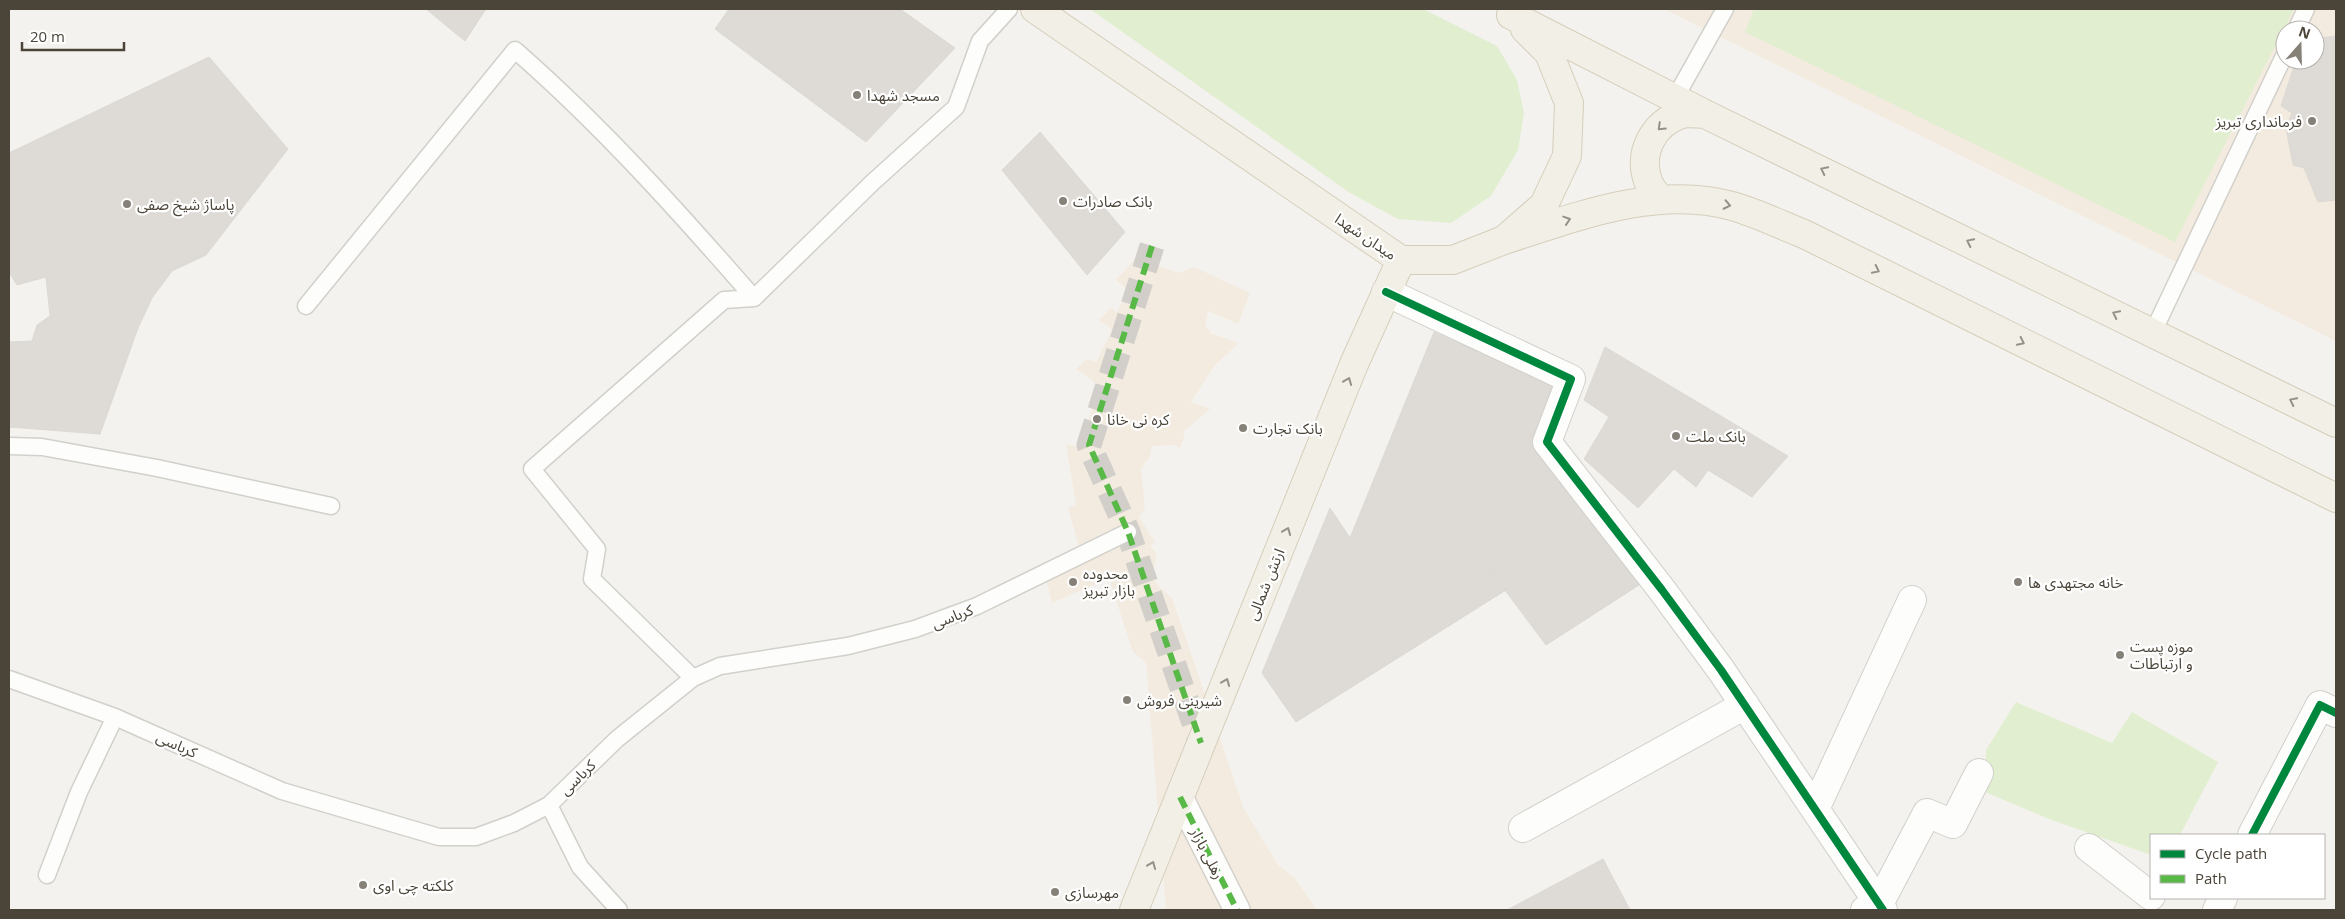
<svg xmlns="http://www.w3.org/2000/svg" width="2345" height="919" viewBox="0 0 2345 919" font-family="'Open Sans','Noto Sans Arabic',sans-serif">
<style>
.commercial{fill:#f3ebdf;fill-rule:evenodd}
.green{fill:#e1eecf}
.building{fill:#dedbd6;stroke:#dcd9d4}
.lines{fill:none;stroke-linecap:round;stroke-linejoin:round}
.pedestrian-tunnel{stroke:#d2cfca;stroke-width:25;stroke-dasharray:25 12;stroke-linecap:butt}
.service-casing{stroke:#d2d0cb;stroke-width:19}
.pedestrian-casing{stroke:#d2d0cb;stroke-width:28}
.minor-casing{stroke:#d2d0cb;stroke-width:30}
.primary-casing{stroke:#d6cebb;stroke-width:30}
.service{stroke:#fdfdfc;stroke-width:16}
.pedestrian{stroke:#fdfdfc;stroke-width:25}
.minor{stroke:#fdfdfc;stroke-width:28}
.primary{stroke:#f2efe6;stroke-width:28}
.quiet{stroke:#58b947;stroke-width:6;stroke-dasharray:12 6;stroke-linecap:butt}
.cycleway-casing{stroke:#fff;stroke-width:11}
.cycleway{stroke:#00873e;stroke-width:8}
.oneway{stroke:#969187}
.poi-dot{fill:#868178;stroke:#fff;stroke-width:2}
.labels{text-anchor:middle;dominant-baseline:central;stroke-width:4.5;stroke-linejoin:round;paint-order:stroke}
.poi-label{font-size:15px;fill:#4b4439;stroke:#fff;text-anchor:start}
.street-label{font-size:15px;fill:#4b4439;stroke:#fff}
</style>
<rect width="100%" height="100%" fill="#f4f2ee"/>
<!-- commercial -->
<path class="commercial" d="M1664,9H2336V341ZM2285,30H2315V60H2285Z
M1146,247L1159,266L1178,273L1194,267L1250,293L1238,324L1208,311L1205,326L1210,331V333L1239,343L1215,365L1191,402L1210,409L1183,432L1185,436L1180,448L1173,445L1152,446L1150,456L1141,469L1145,508L1139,517L1155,542L1150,546L1157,554L1152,576L1159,587L1172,598L1244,809L1278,865L1294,877L1317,910H1166L1146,662L1133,652L1109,578L1052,603L1043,567L1080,550L1068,508L1076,505L1066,444L1079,447L1100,386L1076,369L1086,359L1096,362L1112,330L1099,320L1111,308L1117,312L1128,290L1116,280Z"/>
<!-- green -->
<path class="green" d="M1090,9H1423L1497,46L1517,80L1524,113L1518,150L1491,196L1451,223L1398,219L1350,193Z
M1754,9H2294L2175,242L1745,32Z
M2016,702L2112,743L2132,712L2218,762L2180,835H2151V855L2049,819L1985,792L1986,750Z"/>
<!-- building -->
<path class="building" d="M426,9H486L465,41Z
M729,9H900L955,48L866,142L715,29Z
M2336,36V200L2318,202L2304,168L2293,165L2286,128L2292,113L2281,106L2296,60H2315V49L2319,50L2320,38Z
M209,57L288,149L206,255L172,271L152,298L138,328L100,434L9,427V342L32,341L37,325L50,316L46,277L17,285L9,272V153Z
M1040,132L1125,232L1087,275L1002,170Z
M1434,332L1553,384L1533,439L1642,583L1546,645L1427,486L1350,538Z
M1605,347L1788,456L1752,497L1708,470L1696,487L1674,469L1638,508L1584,459L1609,417L1584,400Z
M1427,486L1506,590L1296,722L1262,673L1330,508L1350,538Z
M1603,859L1630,910H1507Z"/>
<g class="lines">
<!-- pedestrian-tunnel -->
<path class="pedestrian-tunnel" d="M1152,246L1089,445L1128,532L1201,743"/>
<defs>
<path id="service" d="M2296,30L2306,9
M1675,98L1725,9
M306,306L515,50C602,126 678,211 754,298
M2153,332L2285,54
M9,446L42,447L157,468L331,506
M693,678L592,579L597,549L532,469L724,300L754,298L873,182L956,107L980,41L1009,9
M9,679L115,717L282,791L439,837H476L514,823L549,805L617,739L693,678L720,666L848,646L915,629L977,606L1128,532
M549,805L580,867L619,910
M47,875L79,792L115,717"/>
<path id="pedestrian" d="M1180,797L1237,910"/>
<path id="minor" d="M1386,292L1571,379L1547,442L1662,590L1721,670L1883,910
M1815,809L1912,600
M1523,828L1745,705
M2252,835L2320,705L2336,713
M2089,848L2151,896
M1865,910L1879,904L1927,813L1953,824L1979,773
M2217,910L2223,898"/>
<path id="primary" d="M1035,9L1401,260H1453L1504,240L1544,205L1567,156L1569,103L1549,53L1525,29
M1511,15L1705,114L2336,423
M1661,200C1657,195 1650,188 1648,181C1638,153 1653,123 1682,114C1689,112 1698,114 1705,114
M1504,240C1576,217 1657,185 1732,206C1757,213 1781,225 1804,234L2336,498
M1134,910L1354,364L1401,260"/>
</defs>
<!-- service casing -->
<use href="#service" class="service-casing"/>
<!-- pedestrian casing -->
<use href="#pedestrian" class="pedestrian-casing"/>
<!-- minor casing -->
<use href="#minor" class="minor-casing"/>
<!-- primary casing -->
<use href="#primary" class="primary-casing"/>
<!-- service -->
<use href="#service" class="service"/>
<!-- pedestrian -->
<use href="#pedestrian" class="pedestrian"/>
<!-- minor -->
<use href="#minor" class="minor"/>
<!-- primary -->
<use href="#primary" class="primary"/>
<!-- quiet -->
<path class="quiet" d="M1152,246L1089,445L1128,532L1201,743
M1180,797L1237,910"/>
<defs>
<path id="cycleway" d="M1386,292L1571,379L1547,442L1662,590L1721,670L1883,910
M2252,835L2320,705L2336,713"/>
</defs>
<!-- cycleway casing -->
<use href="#cycleway" class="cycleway-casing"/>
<!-- cycleway -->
<use href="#cycleway" class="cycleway"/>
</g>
<!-- one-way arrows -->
<defs><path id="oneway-chevron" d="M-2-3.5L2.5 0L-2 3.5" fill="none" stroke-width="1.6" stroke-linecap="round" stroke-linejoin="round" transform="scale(1.25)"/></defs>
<g class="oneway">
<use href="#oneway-chevron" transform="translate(1661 127) rotate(136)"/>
<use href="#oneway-chevron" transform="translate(1824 170) rotate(-154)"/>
<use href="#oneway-chevron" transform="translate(1727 205) rotate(12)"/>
<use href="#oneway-chevron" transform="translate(1567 220) rotate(-18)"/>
<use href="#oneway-chevron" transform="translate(1970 242) rotate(-154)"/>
<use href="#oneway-chevron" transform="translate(1876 270) rotate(26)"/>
<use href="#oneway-chevron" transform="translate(2116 314) rotate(-154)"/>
<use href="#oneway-chevron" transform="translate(2021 342) rotate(26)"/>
<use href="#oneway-chevron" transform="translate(1348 381) rotate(-68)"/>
<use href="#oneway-chevron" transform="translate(2293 401) rotate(-154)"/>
<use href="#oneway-chevron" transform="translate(1287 531) rotate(-68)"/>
<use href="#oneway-chevron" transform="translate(1226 682) rotate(-68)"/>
<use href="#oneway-chevron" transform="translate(1152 865) rotate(-68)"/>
</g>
<!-- markers -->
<g class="poi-dot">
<circle cx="857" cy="95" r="5"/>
<circle cx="2312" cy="121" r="5"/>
<circle cx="1063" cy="201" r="5"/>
<circle cx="127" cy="204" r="5"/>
<circle cx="1097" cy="419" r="5"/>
<circle cx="1243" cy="428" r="5"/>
<circle cx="1676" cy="436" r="5"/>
<circle cx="1073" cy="582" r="5"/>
<circle cx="2018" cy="582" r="5"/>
<circle cx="2120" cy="655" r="5"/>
<circle cx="1127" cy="700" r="5"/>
<circle cx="363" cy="885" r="5"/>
<circle cx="1055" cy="892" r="5"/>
</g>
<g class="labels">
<!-- poi labels -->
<g class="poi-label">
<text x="867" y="95">مسجد شهدا</text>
<text x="2302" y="121" text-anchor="end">فرمانداری تبریز</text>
<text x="1073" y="201">بانک صادرات</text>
<text x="137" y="204">پاساژ شیخ صفی</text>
<text x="1107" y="419">کره نی خانا</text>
<text x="1253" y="428">بانک تجارت</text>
<text x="1686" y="436">بانک ملت</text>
<text x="1083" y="573">محدوده<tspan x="1083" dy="17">بازار تبریز</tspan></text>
<text x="2028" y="582">خانه مجتهدی ها</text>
<text x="2130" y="646">موزه پست<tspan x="2130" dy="17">و ارتباطات</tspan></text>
<text x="1137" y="700">شیرینی فروش</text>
<text x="373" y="885">کلکته چی اوی</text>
<text x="1065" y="892">مهرسازی</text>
</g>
<!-- street labels -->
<g class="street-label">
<text transform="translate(1366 236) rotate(34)">میدان شهدا</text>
<text transform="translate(1265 584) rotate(-68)">ارتش شمالی</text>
<text transform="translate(952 616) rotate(-21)">کرباسی</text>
<text transform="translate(177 744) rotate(24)">کرباسی</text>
<text transform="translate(577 777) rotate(-44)">کرباسی</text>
<text transform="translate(1208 853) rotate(63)">رهلی بازار</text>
</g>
</g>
<!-- border -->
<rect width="2345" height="919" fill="none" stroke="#4b4439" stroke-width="20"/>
<!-- legend -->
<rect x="2150" y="834" width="175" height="65" fill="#ffffff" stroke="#b7b4b0"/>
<rect x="2160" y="850" width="25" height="8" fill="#00873e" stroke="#b7b4b0"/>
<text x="2195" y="859" font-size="15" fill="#4b4439">Cycle path</text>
<rect x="2160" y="875" width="25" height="8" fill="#58b947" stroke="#b7b4b0"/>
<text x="2195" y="884" font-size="15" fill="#4b4439">Path</text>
<!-- north arrow -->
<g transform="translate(2300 45) rotate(20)"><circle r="24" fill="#ffffff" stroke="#b7b4b0"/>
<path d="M0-4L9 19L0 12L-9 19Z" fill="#868178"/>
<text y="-8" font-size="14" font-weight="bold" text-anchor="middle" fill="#4b4439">N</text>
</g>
<!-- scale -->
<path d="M22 42v8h102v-8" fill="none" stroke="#4b4439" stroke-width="2.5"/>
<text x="30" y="42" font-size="15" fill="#4b4439" stroke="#ffffff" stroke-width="4" paint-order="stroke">20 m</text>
</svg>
